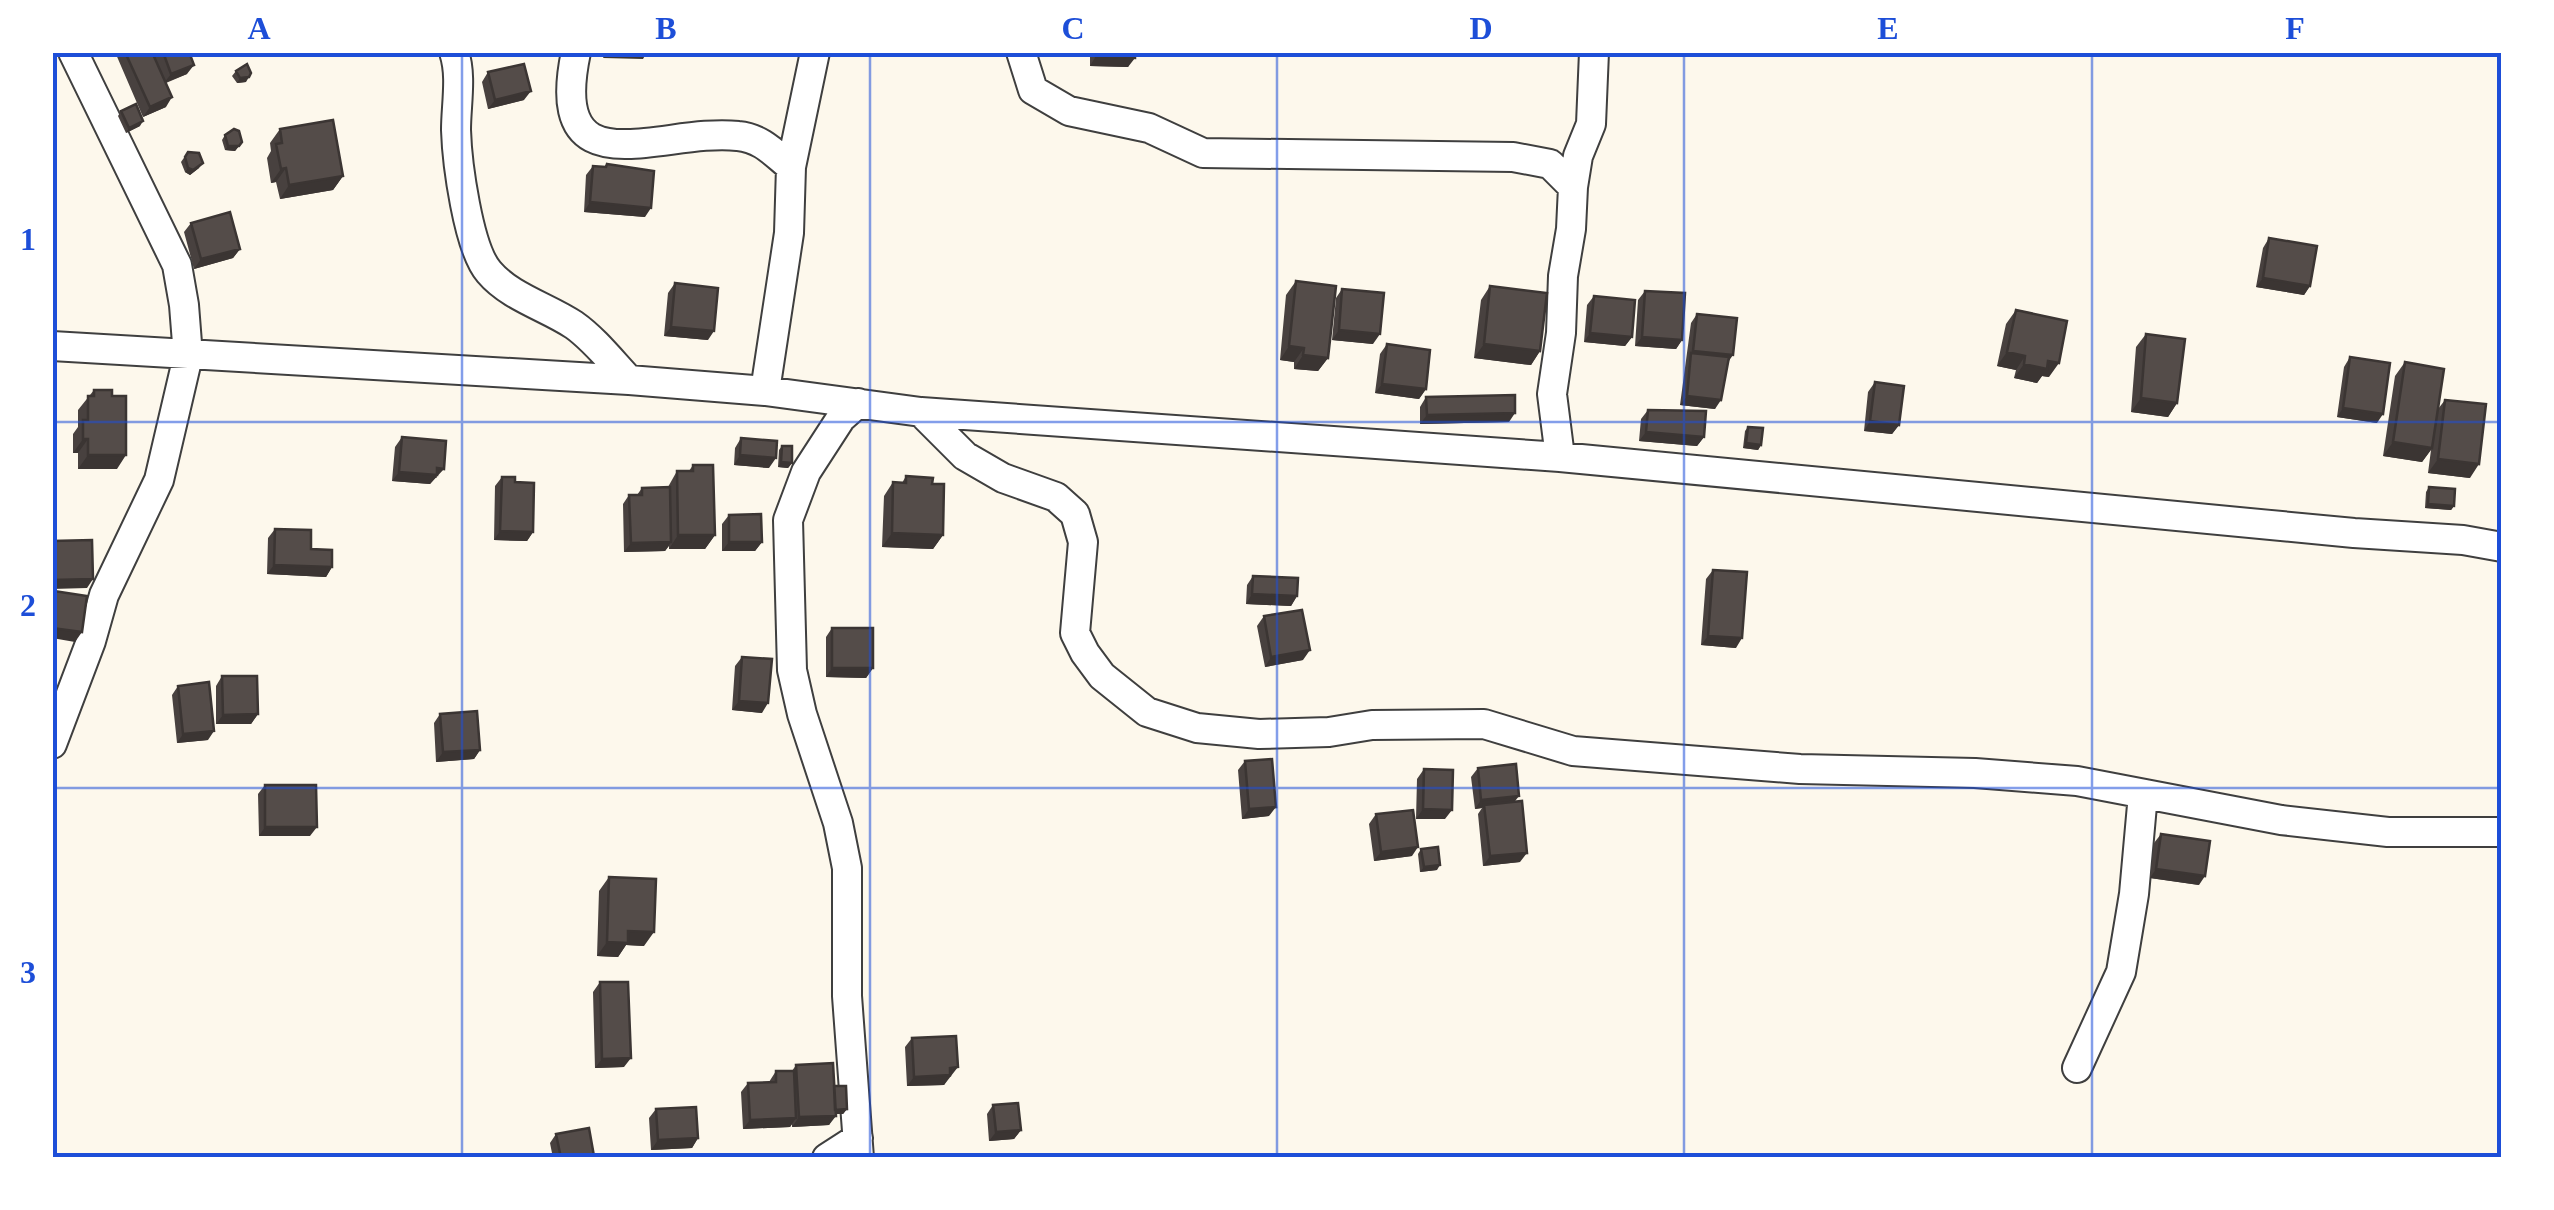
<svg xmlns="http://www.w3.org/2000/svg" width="2554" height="1210" viewBox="0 0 2554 1210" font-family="'Times New Roman',serif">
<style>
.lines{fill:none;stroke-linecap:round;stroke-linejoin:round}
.minor-casing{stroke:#3f3f3f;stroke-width:32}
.minor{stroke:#fff;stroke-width:28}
.wall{fill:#48413f}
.shaded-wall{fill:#3b3533}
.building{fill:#544c49;stroke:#3b3533;stroke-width:2.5}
.grid{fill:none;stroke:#1d4ed8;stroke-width:2.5;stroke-opacity:0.55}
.neatline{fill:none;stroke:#1d4ed8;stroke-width:4}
.grid-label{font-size:32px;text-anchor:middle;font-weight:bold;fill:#1d4ed8}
</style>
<rect width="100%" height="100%" fill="#fdf8ec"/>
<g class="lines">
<defs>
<path id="minor" d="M454,52C462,76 456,105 456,130C457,162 468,248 489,272C510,297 547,307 574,325C594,339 612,362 629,380
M576,52C546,194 662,127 738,136C761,138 774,153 791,167L789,233L765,391
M1021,52L1033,90L1069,111L1149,128L1203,153L1513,157L1550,164L1573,187L1571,229L1563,276L1561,333L1552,394L1560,457
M791,167L815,52
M1573,187L1578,156L1591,124L1594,52
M52,346L629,380L765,391L921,412L1560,457L2354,533L2463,540L2502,547
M858,403L841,418L806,472L788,520L792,670L802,714L838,823L847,868V996L859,1158
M921,412L965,456L1003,478L1056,497L1075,514L1083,542L1075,633L1085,653L1102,676L1147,712L1197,728L1259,734L1329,732L1372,725L1484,724L1573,751L1800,769L1975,773L2077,781L2281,820L2388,832H2502
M52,744L91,641L104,595L159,480L188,356L184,305L177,265L73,52
M2077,1068L2121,972L2134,894L2143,794
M827,1158L858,1138"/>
</defs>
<!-- minor casing -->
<use href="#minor" class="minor-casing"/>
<!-- minor -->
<use href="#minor" class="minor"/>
</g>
<!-- wall -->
<path class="wall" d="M115,52H189L187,74L166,83V107L143,117Z
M1090,52H1135L1128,67L1090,66Z
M236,71L246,82L237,83L232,76Z
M488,72L524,100L488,109L482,82Z
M121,111L140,126L126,133L118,116Z
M280,129L343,176L333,190L280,199L276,182L271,183L267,158L271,151L270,143Z
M225,135L239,146L235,151L225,150L222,140Z
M188,152L199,168L190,175L185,172L181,162Z
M607,164L645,217L584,212L586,175L593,166H605Z
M191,223L240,249L233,258L194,269L184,232Z
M2269,238L2310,286L2304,295L2256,287L2263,248Z
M1296,281L1328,358L1318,371L1294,369V362L1280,360L1286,295Z
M675,283L708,340L664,336L668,293Z
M1490,286L1540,351L1531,365L1474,358L1481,300Z
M1342,289L1373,344L1332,340L1336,298Z
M1645,291L1682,340L1676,349L1635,346L1638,300Z
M1594,296L1632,337L1625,346L1584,342L1587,305Z
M2016,310L2049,377L2042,376L2037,383L2014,378L2016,370L1997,366L2006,324Z
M1697,314L1728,362L1715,409L1680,405L1691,323Z
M2146,334L2177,403L2168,417L2131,412L2136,347Z
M1387,344L1426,389L1419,399L1375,393L1380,354Z
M2350,357L2377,423L2337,417L2344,367Z
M2405,362L2438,409L2445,400L2470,478L2428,473L2431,450L2422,462L2383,456L2395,376Z
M1875,382L1899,425L1892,434L1864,431L1868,392Z
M94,390L117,469H78V453H73V434L78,427V410Z
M1426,397L1509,422L1420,424V407Z
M1648,410L1704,437L1697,446L1639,441L1641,419Z
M1748,427L1761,445L1758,450L1743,448L1745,431Z
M402,437L437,478H435L430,484L392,481L395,447Z
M741,438L769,468L734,465L735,448Z
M782,446L792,463L788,468L778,467L779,450Z
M693,465L715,535L705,549H669V546L665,551L624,552L623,504L629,495H637L642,488L668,487L677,471H689Z
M906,476L932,484L943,535L933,549L882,547L884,496L893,482L902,483Z
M502,477L515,482L533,532L527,541L494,540L495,486Z
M2429,487L2454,506L2451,510L2425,508L2426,492Z
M729,515L762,542L755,551H722V524Z
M275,529L311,549L332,567L326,577L267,574L268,538Z
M1713,570L1736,648L1701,645L1706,579Z
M1253,576L1297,596L1291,606L1246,604L1247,585Z
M1264,616L1303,660L1265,667L1257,626Z
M832,628L873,668L866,678L826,677V637Z
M742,657L762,713L732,710L735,666Z
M222,676L258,714L251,724H216V686Z
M178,686L208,740L177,743L172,695Z
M440,714L480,750L474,759L436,762L434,723Z
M1245,761L1269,816L1242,819L1238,770Z
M1478,768L1515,802L1520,862L1483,866L1478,814L1482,808L1475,809L1471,777Z
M1424,769L1445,819H1416L1417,779Z
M265,785L310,836H259L258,794Z
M1376,814L1412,856L1374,861L1369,824Z
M2161,834L2199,885L2150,878L2154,843Z
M1421,849L1437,870L1420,872L1418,854Z
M609,877L644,946L626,945L618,957L597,956L599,891Z
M600,982L624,1067L595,1068L593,992Z
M912,1038L951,1077H949L944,1085L907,1086L905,1047Z
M796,1065L834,1086L847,1109L843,1114H835L829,1125L792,1127V1124L790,1127L743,1129L741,1092L748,1083L769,1082L776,1071H792Z
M993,1105L1021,1130L1014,1139L989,1141L987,1114Z
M656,1109L698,1138L692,1148L651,1150L649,1118Z
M556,1134L593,1158H553L550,1143Z"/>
<!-- shaded-wall -->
<path class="shaded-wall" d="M606,52H647L643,59L603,58Z
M1096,56L1135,58L1128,67L1090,66Z
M194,65L187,74L164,83L171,74Z
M249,77L246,82L237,83L240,78Z
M531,91L524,100L488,109L495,100Z
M172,97L166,107L143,117L150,107Z
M143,121L140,126L126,133L129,128Z
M228,146H239L235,151L225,150Z
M203,163L199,168L190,175L185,172L188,168Z
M286,168L276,182L271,183L281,169Z
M343,176L333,190L280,199L289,185Z
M590,202L651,208L645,217L584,212Z
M240,249L233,258L194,269L201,259Z
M2263,278L2310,286L2304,295L2256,287Z
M671,327L714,331L708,340L664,336Z
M1339,330L1380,334L1373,344L1332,340Z
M1590,333L1632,337L1625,346L1584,342Z
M1642,337L1682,340L1676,349L1635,346Z
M1484,344L1540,351L1531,365L1474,358Z
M1289,346L1304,348L1294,362L1280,360Z
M1693,351L1733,355L1726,365L1691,354Z
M2007,352L2025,356L2016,370L1997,366Z
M1303,355L1328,358L1318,371L1294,369Z
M2048,361L2059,363L2049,377L2042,376L2037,383L2014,378L2024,364Z
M1382,384L1426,389L1419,399L1375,393Z
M1687,396L1721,400L1715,409L1680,405Z
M2141,398L2177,403L2168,417L2131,412Z
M2343,408L2383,414L2377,423L2337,417Z
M1515,413L1509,422L1420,424L1427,415Z
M1870,421L1899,425L1892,434L1864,431Z
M1646,432L1704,437L1697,446L1639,441Z
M83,439H88L78,453H73Z
M2393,442L2432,448L2422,462L2383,456Z
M1746,443L1761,445L1758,450L1743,448Z
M88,455H126L117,469H78Z
M740,455L776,458L769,468L734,465Z
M2438,459L2479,464L2470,478L2428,473Z
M781,462L792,463L788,468L778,467Z
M437,468L444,469L430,484L392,481L399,472Z
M2428,504L2454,506L2451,510L2425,508Z
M500,531L533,532L527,541L494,540Z
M892,533L943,535L933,549L882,547Z
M678,535H715L705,549H669Z
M671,542L665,551L624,552L631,543Z
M729,542H762L755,551H722Z
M274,565L332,567L326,577L267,574Z
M93,579L87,588L52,589V580Z
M1252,594L1297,596L1291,606L1246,604Z
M52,628L82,632L75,642L52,638Z
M1708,636L1742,638L1736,648L1701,645Z
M1310,650L1303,660L1265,667L1271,657Z
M832,668H873L866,678L826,677Z
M739,701L768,703L762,713L732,710Z
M258,714L251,724H216L223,715Z
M214,731L208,740L177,743L183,734Z
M480,750L474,759L436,762L443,752Z
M1519,796L1512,805H1484L1482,808L1475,809L1481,800Z
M1276,807L1269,816L1242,819L1249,809Z
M1423,809L1452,810L1445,819H1416Z
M265,827H317L310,836H259Z
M1418,847L1412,856L1374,861L1381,852Z
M1527,853L1520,862L1483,866L1490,856Z
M1440,865L1437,870L1420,872L1424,867Z
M2156,869L2205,876L2199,885L2150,878Z
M628,931L654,932L644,946L626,945L618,957L597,956L607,942Z
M631,1058L624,1067L595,1068L602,1059Z
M958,1067L944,1085L907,1086L914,1077Z
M847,1109L843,1114H829L833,1110Z
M836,1116L829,1125L792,1127L799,1117Z
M796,1118L790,1127L743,1129L750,1120Z
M1021,1130L1014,1139L989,1141L996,1132Z
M698,1138L692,1148L651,1150L658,1140Z"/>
<!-- building -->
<path class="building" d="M125,52H152L172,97L150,107Z
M163,52H189L194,65L171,74Z
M1096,52H1135V58L1096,56Z
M247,64L251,73L249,77L240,78L236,71Z
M524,64L531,91L495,100L488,72Z
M136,104L143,121L129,128L121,111Z
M333,120L343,176L289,185L286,168L281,169L276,144L282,143L280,129Z
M234,129L239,131L242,142L239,146H228L225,135Z
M188,152L199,153L203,163L193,170L188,168L185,157Z
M607,164L654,171L651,208L590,202L593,166L606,167Z
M230,212L240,249L201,259L191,223Z
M2269,238L2317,246L2310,286L2263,278Z
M1296,281L1336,286L1328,358L1303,355L1304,348L1289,346Z
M675,283L718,288L714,331L671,327Z
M1490,286L1547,293L1540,351L1484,344Z
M1342,289L1384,293L1380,334L1339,330Z
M1645,291L1685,293L1682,340L1642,337Z
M1594,296L1635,300L1632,337L1590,333Z
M2016,310L2067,321L2059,363L2048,361L2047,369L2024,364L2025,356L2007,352Z
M1697,314L1737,318L1733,355L1693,351Z
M2146,334L2185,339L2177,403L2141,398Z
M1387,344L1430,350L1426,389L1382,384Z
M1691,353L1729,357L1721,400L1687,396Z
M2350,357L2390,363L2383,414L2343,408Z
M2405,362L2444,369L2432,448L2393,442Z
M1875,382L1904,386L1899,425L1870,421Z
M94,390H112V396H126V455H88V439H83V420H88V396H94Z
M1515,395V413L1427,415L1426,397Z
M2445,400L2486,404L2479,464L2438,459Z
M1648,410L1706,411L1704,437L1646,432Z
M1748,427L1763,428L1761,445L1746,443Z
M402,437L446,441L444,469L437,468V475L399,472Z
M741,438L777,441L776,458L740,455Z
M782,446H792V463L781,462Z
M693,465H713L715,535H678L677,471H693Z
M906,476L933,478L932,484H944L943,535L892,533L893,482L906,483Z
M502,477H515V482L534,483L533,532L500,531Z
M670,487L671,542L631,543L629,495H642V488Z
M2429,487L2455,489L2454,506L2428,504Z
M761,514L762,542H729V515Z
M275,529L311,530V549L332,550V567L274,565Z
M92,540L93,579L52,580V541Z
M1713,570L1747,572L1742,638L1708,636Z
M1253,576L1298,578L1297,596L1252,594Z
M54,591L87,596L82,632L52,628Z
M1302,610L1310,650L1271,657L1264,616Z
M832,628H873V668H832Z
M742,657L772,659L768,703L739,701Z
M222,676H257L258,714L223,715Z
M209,682L214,731L183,734L178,686Z
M477,711L480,750L443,752L440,714Z
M1272,759L1276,807L1249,809L1245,761Z
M1516,764L1519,796L1481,800L1478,768Z
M1424,769L1453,770L1452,810L1423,809Z
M265,785H316L317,827H265Z
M1522,801L1527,853L1490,856L1484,805Z
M1413,810L1418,847L1381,852L1376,814Z
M2161,834L2210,841L2205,876L2156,869Z
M1438,847L1440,865L1424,867L1421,849Z
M609,877L656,879L654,932L628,931V943L607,942Z
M600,982H628L631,1058L602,1059Z
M956,1036L958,1067L950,1068V1075L914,1077L912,1038Z
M833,1063L836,1116L799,1117L796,1065Z
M776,1071H794L796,1118L750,1120L748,1083L776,1082Z
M834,1086H846L847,1109L835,1110Z
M1018,1103L1021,1130L996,1132L993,1105Z
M696,1107L698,1138L658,1140L656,1109Z
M589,1128L594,1156L561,1158L556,1134Z"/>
<!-- grid -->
<path class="grid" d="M462,52V1158M870,52V1158M1277,52V1158M1684,52V1158M2092,52V1158M52,422H2502M52,788H2502"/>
<!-- border -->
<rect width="2554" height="1210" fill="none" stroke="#ffffff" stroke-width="110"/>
<rect x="55" y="55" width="2444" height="1100" class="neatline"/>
<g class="grid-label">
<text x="259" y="39">A</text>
<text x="666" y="39">B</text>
<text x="1073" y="39">C</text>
<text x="1481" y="39">D</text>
<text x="1888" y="39">E</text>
<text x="2295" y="39">F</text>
<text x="28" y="250">1</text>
<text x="28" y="616">2</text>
<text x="28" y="983">3</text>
</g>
</svg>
